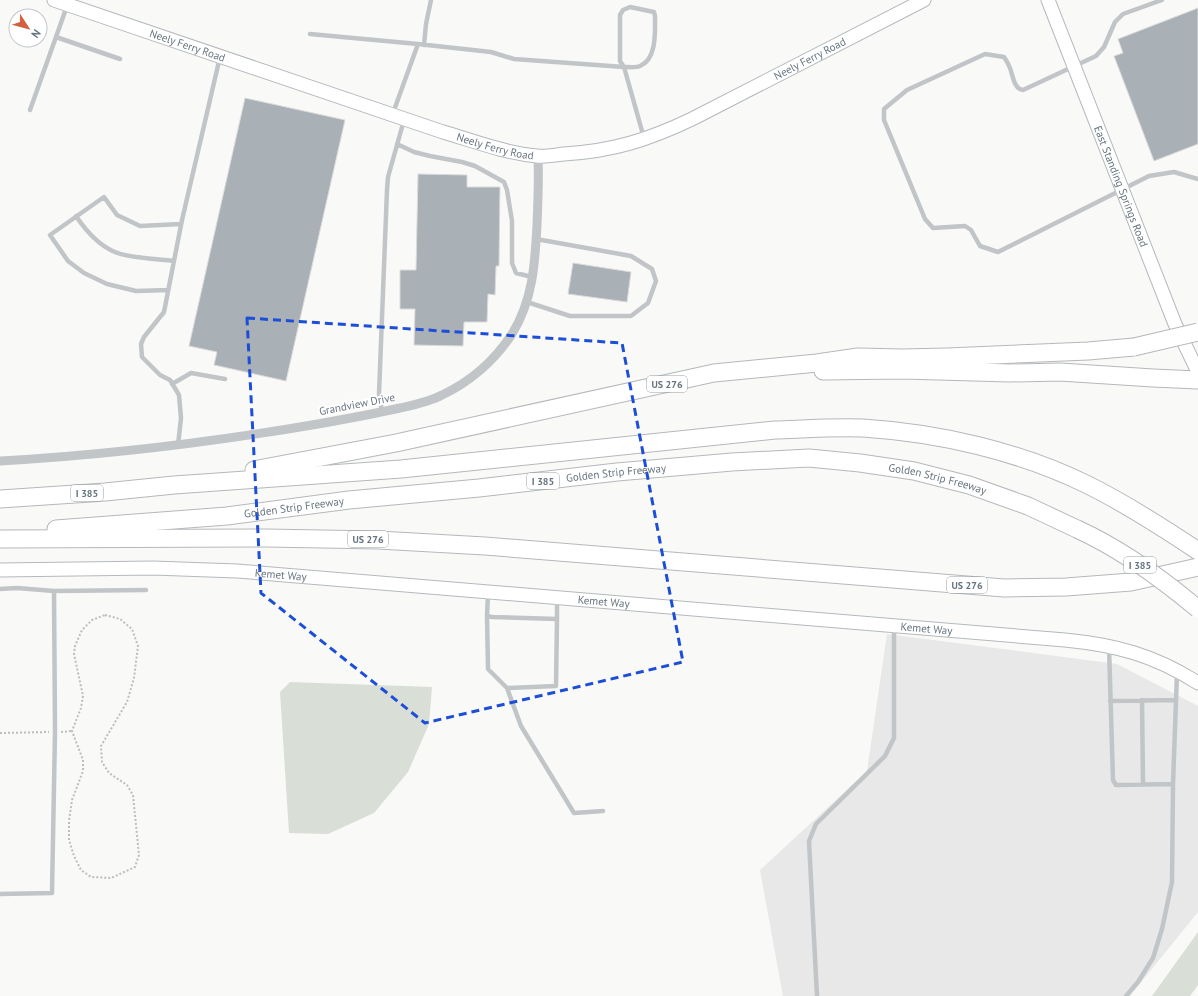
<svg xmlns="http://www.w3.org/2000/svg" width="1198" height="996" viewBox="0 0 1198 996" font-family="'PT Sans',sans-serif">
<style>
.built{fill:#e7e8e7}
.green{fill:#d9ded7}
.building{fill:#a9b0b6;stroke:#dbdbda}
.lines{fill:none;stroke-linecap:round;stroke-linejoin:round}
.secondary-casing{stroke:#b4b9bd;stroke-width:15}
.highway-casing{stroke:#b5b8bb;stroke-width:19}
.path{stroke:#bbbec0;stroke-width:2;stroke-dasharray:2 2;stroke-linecap:butt}
.lane{stroke:#c1c5c8;stroke-width:4.5}
.street{stroke:#c1c5c8;stroke-width:9}
.secondary{stroke:#fff;stroke-width:13}
.highway{stroke:#fff;stroke-width:17}
.highway-bridge-casing{stroke:#b5b8bb;stroke-width:19;stroke-linecap:butt}
.highway-bridge{stroke:#fff;stroke-width:17}
.marked{fill:none;stroke:#1d4ed8;stroke-width:3;stroke-dasharray:8 5;stroke-linejoin:round}
.labels{text-anchor:middle;dominant-baseline:central;stroke-width:4;stroke-linejoin:round;paint-order:stroke}
.shield{fill:#fff;stroke:#959ea5;stroke-width:1}
.shield-label{font-size:10px;font-weight:bold;fill:#67757f}
.street-label{font-size:11px;fill:#67757f;stroke:#fff}
</style>
<rect width="100%" height="100%" fill="#f9f9f7"/>
<!-- built -->
<path class="built" d="M887,634L1117,664L1198,706V912L1130,996H783L760,870L867,771Z"/>
<!-- green -->
<path class="green" d="M290,682L432,687L429,724L408,772L374,813L328,834L289,833L280,692Z
M1198,932V985L1190,996H1152Z"/>
<!-- building -->
<path class="building" d="M1198,8V144L1154,161L1114,56L1123,53L1118,39Z
M245,98L345,120L286,381L214,365L217,352L189,346Z
M418,174L467,175V187H500L499,266H496L495,295L488,294L487,322H464L463,346L414,345L415,309H400V270H416Z
M573,263L631,272L627,302L568,294Z"/>
<g class="lines">
<defs>
<g id="secondary">
<path id="s1" d="M54,0L443,132C474,141 505,153 537,156C546,157 555,155 564,154C613,151 648,140 692,119L924,0"/>
<path id="s2" d="M1048,0L1175,324L1198,372"/>
<path id="s3" d="M0,570L153,568L237,571L1065,640C1116,645 1154,655 1198,683"/>
</g>
<g id="highway">
<path d="M823,371L902,370L1010,373L1060,372L1153,378L1198,380"/>
<path d="M254,470L396,443L714,373L817,363L858,357L902,358L947,357L1088,351L1134,347"/>
<path d="M0,499L105,492L174,485L401,469L775,430C804,429 834,427 863,428C939,433 1018,451 1086,484C1125,503 1162,527 1198,551"/>
<path id="s4" d="M56,529L227,516L349,500L479,488L617,472L732,462L809,458L860,463L914,471L969,485L1028,506L1077,529"/>
<path d="M0,539L266,538L378,540L485,546L1004,588L1066,587L1131,582L1198,567"/>
</g>
</defs>
<!-- secondary casing -->
<use href="#secondary" class="secondary-casing"/>
<!-- highway casing -->
<use href="#highway" class="highway-casing"/>
<!-- path -->
<path class="path" d="M105,615L120,619L132,629L138,646L134,678L127,702L101,746L102,762L109,773L127,785L133,795L139,855L135,867L111,878L91,877L81,870L74,856L69,840V821L72,800L83,771V760L72,731L81,708L83,696L74,654L75,646L82,630L92,620Z
M61,732L72,731
M0,733L49,732"/>
<!-- lane -->
<path class="lane" d="M1162,0L1123,14L1115,22L1104,47L1096,56L1023,90C1013,89 1013,73 1009,66C1008,63 1006,60 1004,57L985,54L907,90L884,109V120L925,219L933,228L965,226L971,230L980,246L998,252L1149,176L1174,172L1198,179
M630,7L654,12L655,16C655,32 657,59 640,66C636,68 628,67 624,67L620,61V15L623,10Z
M310,34L418,44
M56,37L120,59
M424,45L426,24L431,0
M30,110L67,6
M393,113L418,44L491,52L514,59L624,67L644,138
M397,144L414,152L430,156L462,162L475,166L504,182L507,190L512,221V263L516,273L532,277
M76,216C86,231 98,245 115,252C128,258 159,259 174,261
M168,290L136,291L107,284L84,273L68,261L50,235L104,197L117,215L140,226L181,224
M527,302L570,316H631L648,303L656,281L652,269L631,256L536,239
M172,384L191,373L225,379
M382,412L379,394L387,190L388,177L404,120
M178,445L181,418L179,395L170,380L160,375L142,357L141,344L144,337L164,312L182,220L220,57
M0,589L17,588L54,591L55,732L52,893L0,894
M54,591L146,590
M488,594L487,616L492,617L557,619V599
M487,616L488,669L507,688L521,726L574,813L603,811
M1109,647L1113,780L1116,785L1173,784
M507,688L556,686L557,619
M1142,700L1143,784
M1110,701L1175,700
M817,996L809,841L816,824L885,756L894,738V627
M1126,996L1138,982L1153,958L1162,929L1172,882L1173,784L1177,673"/>
<!-- street -->
<path class="street" d="M0,461C107,455 213,442 318,424C346,419 373,414 400,408C414,405 429,402 442,395C470,382 495,360 512,334C533,300 535,263 537,225C538,202 539,179 538,156"/>
<!-- secondary -->
<use href="#secondary" class="secondary"/>
<!-- highway -->
<use href="#highway" class="highway"/>
<defs>
<path id="highway-bridge" d="M1134,347L1198,332
M1077,529C1121,549 1161,578 1198,609"/>
</defs>
<!-- highway-bridge casing -->
<use href="#highway-bridge" class="highway-bridge-casing"/>
<!-- highway-bridge -->
<use href="#highway-bridge" class="highway-bridge"/>
</g>
<!-- marked area -->
<path class="marked" d="M247,318L622,343L683,662L425,723L261,593Z"/>
<g class="labels">
<!-- shield labels -->
<g class="shield">
<rect x="647" y="376" width="40" height="16" rx="3"/>
<rect x="527" y="473" width="32" height="16" rx="3"/>
<rect x="71" y="485" width="32" height="16" rx="3"/>
<rect x="348" y="531" width="40" height="16" rx="3"/>
<rect x="1124" y="557" width="32" height="16" rx="3"/>
<rect x="947" y="577" width="40" height="16" rx="3"/>
</g>
<g class="shield-label">
<text x="667" y="384">US 276</text>
<text x="543" y="481">I 385</text>
<text x="87" y="493">I 385</text>
<text x="368" y="539">US 276</text>
<text x="1140" y="565">I 385</text>
<text x="967" y="585">US 276</text>
</g>
<!-- street labels -->
<g class="street-label">
<text stroke="none"><textPath href="#s1" startOffset="141">Neely Ferry Road</textPath></text>
<text stroke="none"><textPath href="#s1" startOffset="801">Neely Ferry Road</textPath></text>
<text stroke="none"><textPath href="#s1" startOffset="465">Neely Ferry Road</textPath></text>
<text stroke="none"><textPath href="#s2" startOffset="200">East Standing Springs Road</textPath></text>
<text transform="translate(357 404) rotate(-11)">Grandview Drive</text>
<text stroke="none"><textPath href="#s4" startOffset="563">Golden Strip Freeway</textPath></text>
<text stroke="none"><textPath href="#s4" startOffset="887">Golden Strip Freeway</textPath></text>
<text stroke="none"><textPath href="#s4" startOffset="239">Golden Strip Freeway</textPath></text>
<text stroke="none"><textPath href="#s3" startOffset="281">Kemet Way</textPath></text>
<text stroke="none"><textPath href="#s3" startOffset="605">Kemet Way</textPath></text>
<text stroke="none"><textPath href="#s3" startOffset="929">Kemet Way</textPath></text>
</g>
</g>
<!-- north arrow -->
<g transform="translate(28 28) rotate(126)"><circle r="19" fill="#ffffff" stroke="#c2c8cc"/>
<path d="M0-3L7 15L0 10L-7 15Z" fill="#d2623f"/>
<text y="-6" font-size="11" font-weight="bold" text-anchor="middle" fill="#67757f">N</text>
</g>
</svg>
